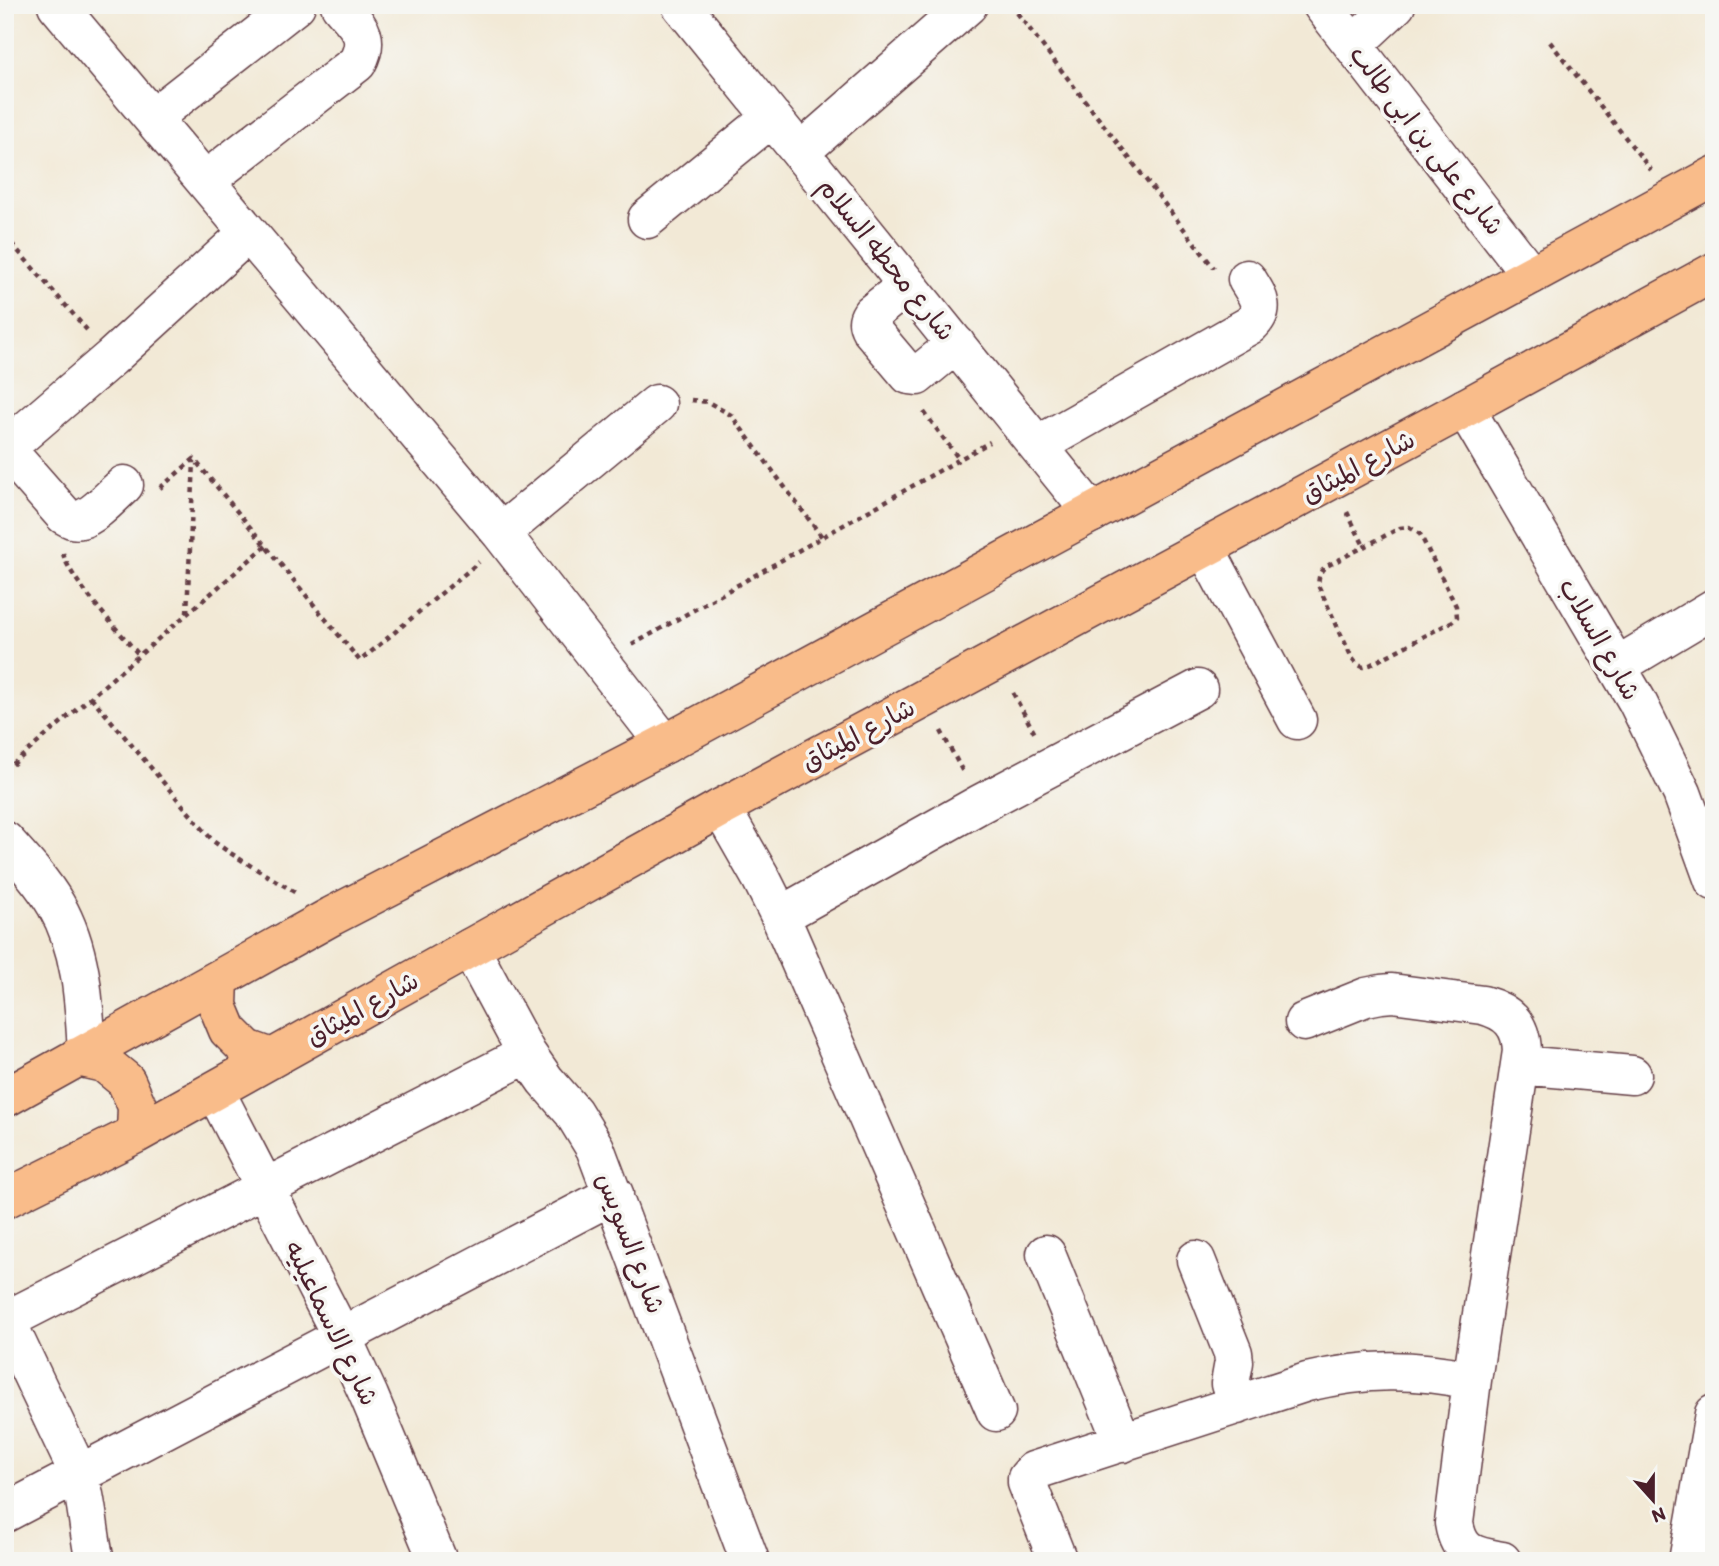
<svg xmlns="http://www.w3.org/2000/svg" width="1719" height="1566" viewBox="0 0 1719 1566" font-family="Itim,'Playpen Sans Arabic',sans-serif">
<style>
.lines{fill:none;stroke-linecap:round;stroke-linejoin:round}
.minor-casing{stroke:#633d45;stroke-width:41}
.major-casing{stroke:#633d45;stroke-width:41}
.path{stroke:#633d45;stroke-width:4.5;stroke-dasharray:5 5;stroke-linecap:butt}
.minor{stroke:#fff;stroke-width:38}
.major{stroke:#f9bc8a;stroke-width:38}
.labels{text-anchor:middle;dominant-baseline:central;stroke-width:7;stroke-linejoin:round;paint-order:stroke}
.street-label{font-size:26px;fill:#4a1f2b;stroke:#f6f6f2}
</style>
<rect width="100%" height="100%" fill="#f6f6f2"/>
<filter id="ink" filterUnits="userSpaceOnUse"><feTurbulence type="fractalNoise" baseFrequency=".0143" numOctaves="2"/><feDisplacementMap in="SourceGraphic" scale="14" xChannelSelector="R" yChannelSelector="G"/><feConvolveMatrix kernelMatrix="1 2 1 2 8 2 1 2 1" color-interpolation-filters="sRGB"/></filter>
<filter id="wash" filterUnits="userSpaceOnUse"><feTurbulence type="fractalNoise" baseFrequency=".00686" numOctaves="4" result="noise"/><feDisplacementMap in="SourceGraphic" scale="28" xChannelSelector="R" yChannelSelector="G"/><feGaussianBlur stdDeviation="1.57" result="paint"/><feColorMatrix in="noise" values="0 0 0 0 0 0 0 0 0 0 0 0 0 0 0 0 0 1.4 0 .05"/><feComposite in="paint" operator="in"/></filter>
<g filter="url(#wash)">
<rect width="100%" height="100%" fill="#f2e9d6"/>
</g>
<g filter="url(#ink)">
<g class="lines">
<defs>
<path id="minor" d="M57,5L501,533L665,744
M681,5L1092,513
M1322,5L1531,275
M1353,45L1396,5
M152,118L296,5
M800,152L968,5
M205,181L357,63C372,35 357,26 340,5
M647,219L772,117
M908,285L871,314C867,320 867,323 871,330L909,375L917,376L956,344
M1465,408L1637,701L1682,793L1714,881
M1038,445L1250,325C1268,308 1257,296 1247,279
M5,449L111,358L248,233
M6,449L64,515C69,518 74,521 81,519C94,516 113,495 124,485
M501,533L657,404
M1205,548L1297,720
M1617,666L1714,608
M721,808L761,878L780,916L996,1412
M5,841C23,861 42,881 56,905C82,950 84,1001 87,1052
M780,916L980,804L1198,689
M470,948L527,1054L545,1080L573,1112L595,1148L750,1561
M1304,1022L1366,997L1381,994L1392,993L1483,1005C1508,1012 1521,1024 1522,1051L1472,1380L1454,1523C1459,1555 1475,1556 1502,1561
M1520,1065L1632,1075
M215,1091L342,1337L369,1396L438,1561
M1046,1254L1123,1443
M1196,1260L1233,1353L1234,1362L1230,1384L1237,1405
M5,1318L79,1474C88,1503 88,1532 95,1561
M5,1321L527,1054
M5,1513L614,1194
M1058,1561L1027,1483V1478L1033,1471L1307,1382C1367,1368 1412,1368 1472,1380
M1688,1561L1714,1414"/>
<path id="major" d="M219,979L218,1006L228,1030L247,1049L272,1058
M77,1057L104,1063L126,1081L137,1106L136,1134
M5,1098L332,916L665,744L1714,176
M5,1199L136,1134L721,808L1465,408L1714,272"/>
</defs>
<!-- minor casing -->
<use href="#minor" class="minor-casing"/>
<!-- major casing -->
<use href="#major" class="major-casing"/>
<!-- path -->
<path class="path" d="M1011,5L1214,268
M1550,42L1651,170
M5,236L87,330
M691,400L708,402L731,415L822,537
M924,412L959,459
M160,488L194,459L360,661L479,562
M1347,512L1364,546
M1409,527L1420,534L1456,606L1457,617L1453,621L1370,665L1363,667L1357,664L1352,658L1318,585C1319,577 1319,572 1325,567L1400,528Z
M63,553C68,578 121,633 139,655
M187,613L194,461
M632,645L990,442
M1013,693L1035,734
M91,697L213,841C239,860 269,876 296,893
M941,731L963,772
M5,771L266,546"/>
<!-- minor -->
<use href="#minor" class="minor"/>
<!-- major -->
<use href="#major" class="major"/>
</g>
</g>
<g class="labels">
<!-- street labels -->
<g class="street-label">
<text transform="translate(1427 140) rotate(52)">شارع على بن ابى طالب</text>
<text transform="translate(887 259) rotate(51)">شارع محطه السلام</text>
<text transform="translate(1358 466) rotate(-28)">شارع الميثاق</text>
<text transform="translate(1600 639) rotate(60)">شارع السلاب</text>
<text transform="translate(858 734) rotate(-28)">شارع الميثاق</text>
<text transform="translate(362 1008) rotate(-29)">شارع الميثاق</text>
<text transform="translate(631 1243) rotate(69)">شارع السويس</text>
<text transform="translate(332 1323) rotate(64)">شارع الاسماعيليه</text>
</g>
</g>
<!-- margin -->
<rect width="1719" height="1566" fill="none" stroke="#f6f6f2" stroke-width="28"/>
<!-- north arrow -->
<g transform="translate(1653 1500) rotate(159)" stroke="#f6f6f2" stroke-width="5" paint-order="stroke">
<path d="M0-5L12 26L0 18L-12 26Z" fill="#4a1f2b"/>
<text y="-10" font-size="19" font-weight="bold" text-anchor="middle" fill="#4a1f2b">N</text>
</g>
</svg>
